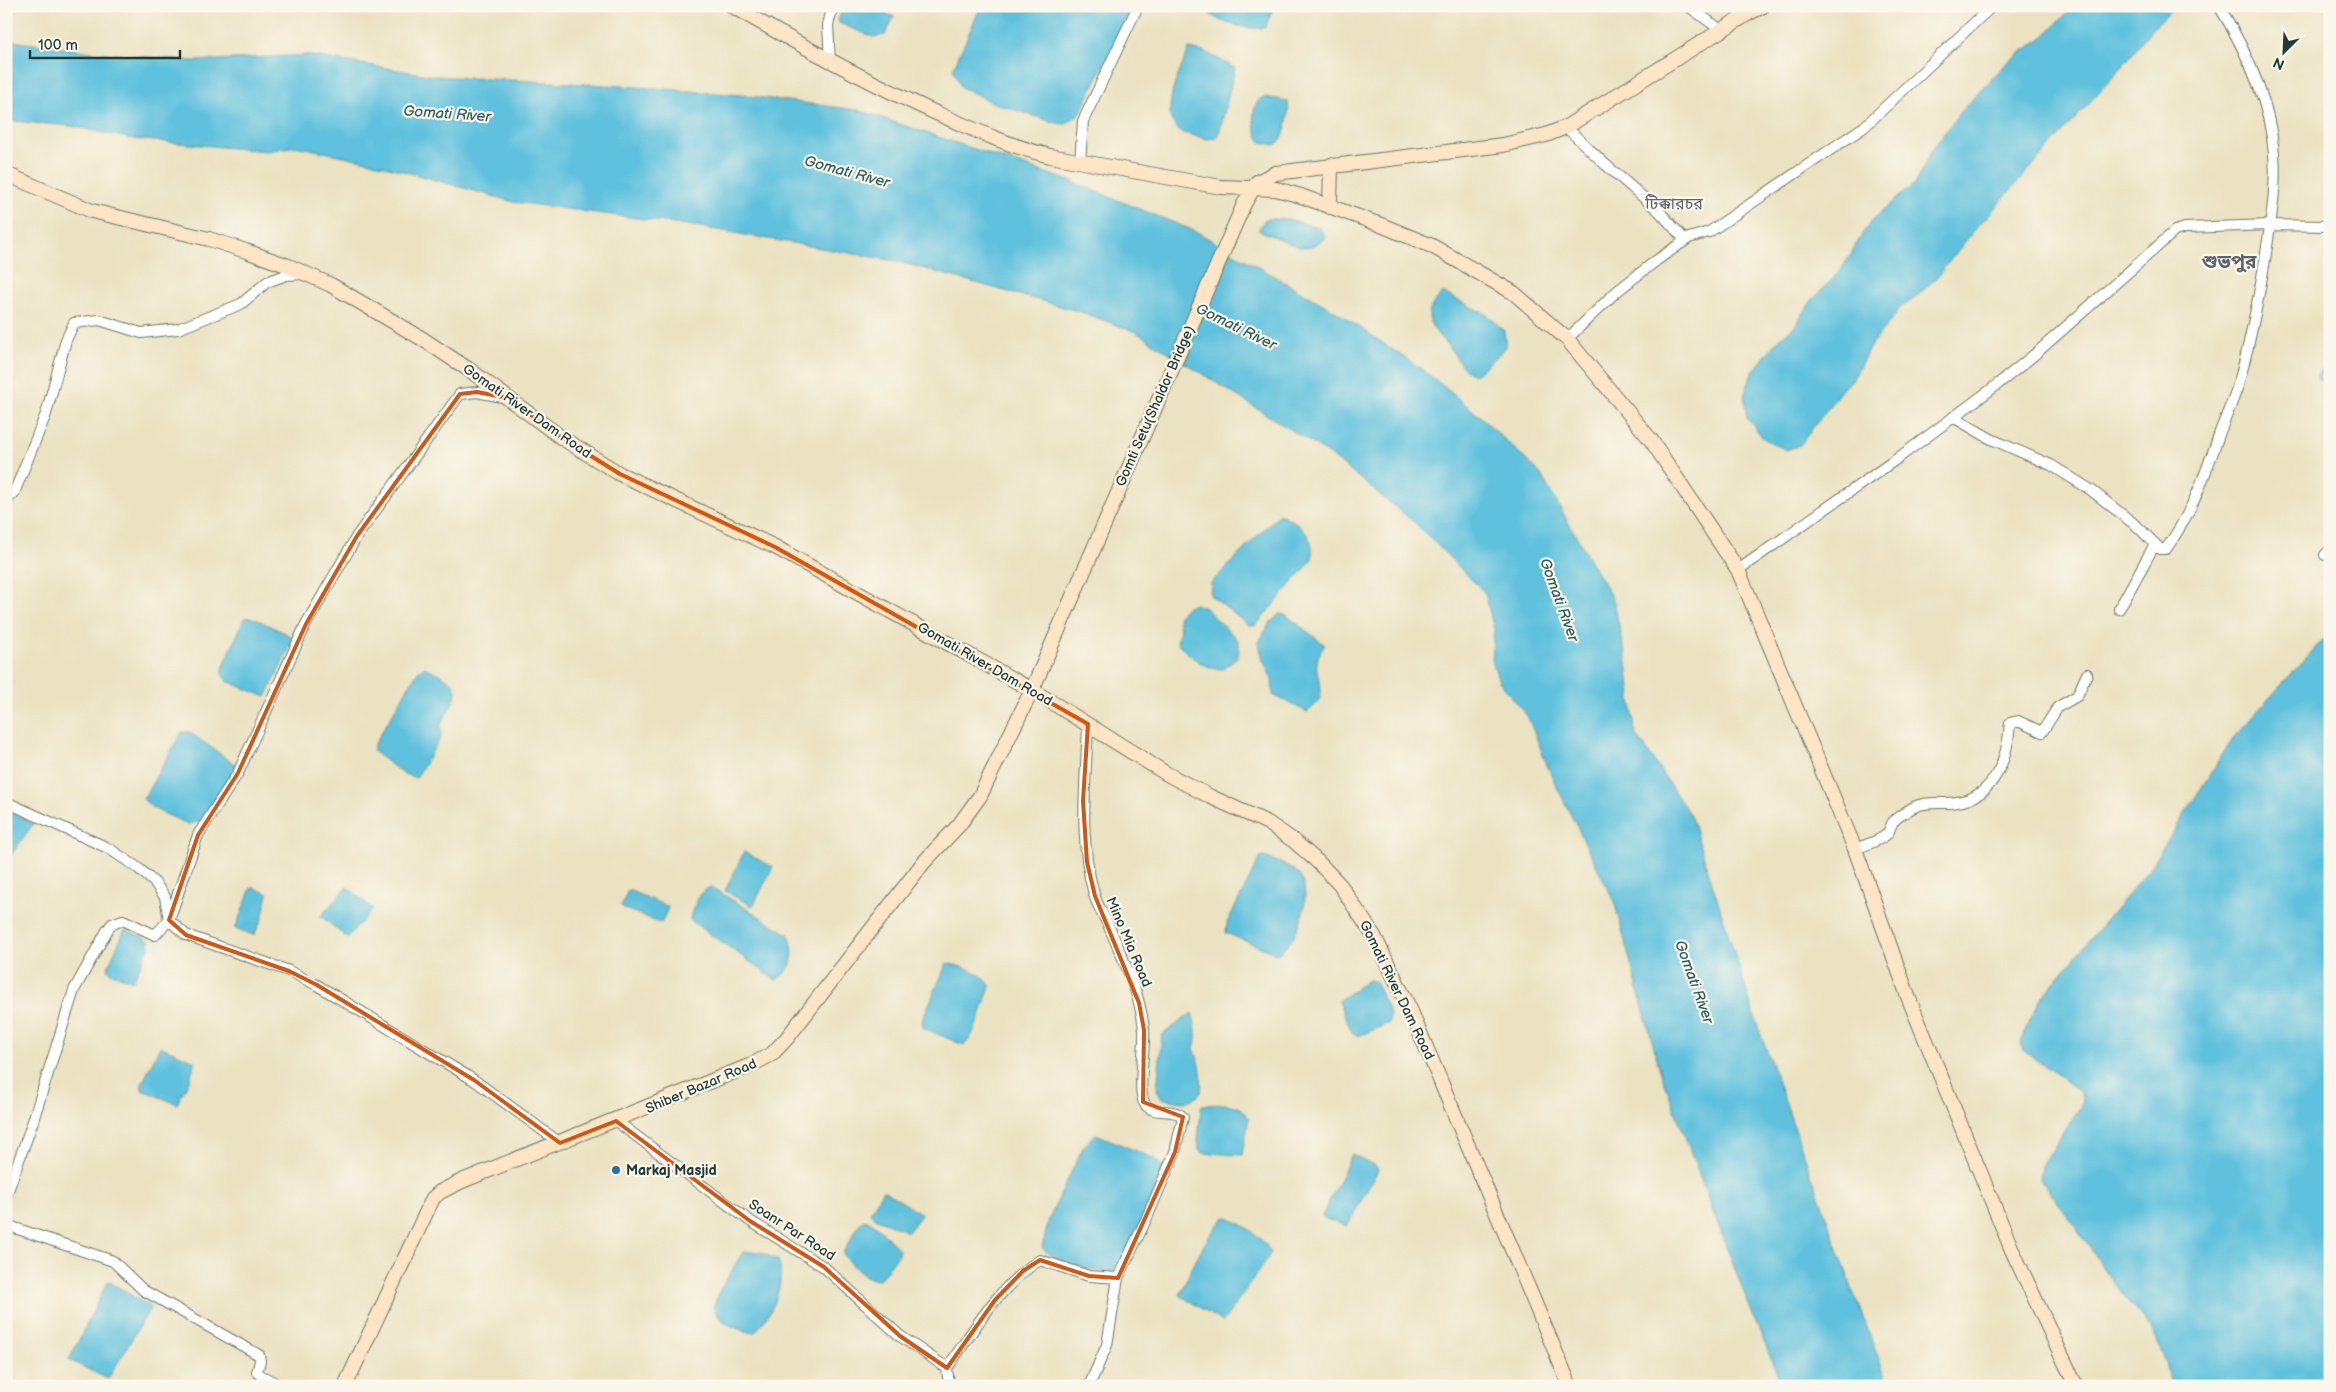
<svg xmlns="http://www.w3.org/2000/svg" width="2336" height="1392" viewBox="0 0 2336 1392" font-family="'Balsamiq Sans','Noto Sans Bengali',sans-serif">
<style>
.water{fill:#5fc1dd;stroke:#3f7f88}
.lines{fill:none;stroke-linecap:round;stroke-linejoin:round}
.street-casing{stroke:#667765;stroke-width:12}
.secondary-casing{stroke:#667765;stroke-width:16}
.street{stroke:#fff;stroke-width:10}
.secondary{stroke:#fde5c5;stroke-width:14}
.marked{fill:none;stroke:#d45610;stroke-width:4;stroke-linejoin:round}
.poi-dot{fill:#1f6fb2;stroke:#fbf7ec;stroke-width:2}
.labels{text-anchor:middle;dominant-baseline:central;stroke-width:4.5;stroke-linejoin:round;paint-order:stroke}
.street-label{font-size:14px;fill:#1f3d34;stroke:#fbf7ec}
.poi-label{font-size:14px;font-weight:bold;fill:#1f3d34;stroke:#fbf7ec;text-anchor:start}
.water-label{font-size:15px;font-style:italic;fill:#2f5e5e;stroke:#fbf7ec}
.quarter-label{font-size:16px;fill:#5b646d;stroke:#fbf7ec}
.district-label{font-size:19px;font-weight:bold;fill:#5b646d;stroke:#fbf7ec}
</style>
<rect width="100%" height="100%" fill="#fbf7ec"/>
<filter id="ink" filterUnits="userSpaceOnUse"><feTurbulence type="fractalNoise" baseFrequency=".02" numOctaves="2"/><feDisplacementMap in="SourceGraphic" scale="10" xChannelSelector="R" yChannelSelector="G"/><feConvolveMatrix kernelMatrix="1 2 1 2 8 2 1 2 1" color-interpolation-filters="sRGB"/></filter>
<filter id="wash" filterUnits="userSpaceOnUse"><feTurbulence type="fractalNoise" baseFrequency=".0096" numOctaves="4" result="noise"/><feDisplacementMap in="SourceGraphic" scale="20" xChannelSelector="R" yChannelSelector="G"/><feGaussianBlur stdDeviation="1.12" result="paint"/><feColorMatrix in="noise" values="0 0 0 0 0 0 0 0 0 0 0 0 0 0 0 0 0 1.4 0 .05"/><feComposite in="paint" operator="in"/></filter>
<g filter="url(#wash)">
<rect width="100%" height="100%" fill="#ebe2c1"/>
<!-- water -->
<path class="water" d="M844,6H886L887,14L894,17L885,35L873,37L839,23L838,20Z
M981,6H1132L1080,113L1066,124L1056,123L994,103L961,87L953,69Z
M1205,6H1274L1265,28C1250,30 1209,23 1205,6Z
M2074,6H2175L2157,24L2119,70L1972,233L1936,278L1915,298L1900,308L1870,347L1853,379L1842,389L1800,445L1786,450L1763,438L1747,418L1744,396L1752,373L1776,342L1795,326L1812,300L1841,270L1869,223L1915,183L1932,150L1960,112L2008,62L2044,36Z
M6,40L91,52L194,61L307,55L435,76L625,86L741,95L858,110L1070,181L1197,232L1335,311L1426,372L1482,418L1540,473L1614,602L1627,662L1635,732L1691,817L1757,1024L1856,1299L1889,1386H1782L1740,1283L1660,1070L1614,901L1552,777L1528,717L1499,681L1492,661L1494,629L1485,593L1414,522L1329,454L1136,332L1078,311L896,261L688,225L514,202L367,161L296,146L267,151L133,139L71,126L13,121L6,118Z
M1189,49L1205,52L1235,68L1220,130L1216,138L1207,139L1180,132C1177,128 1173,123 1171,119C1166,96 1181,70 1189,49Z
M1265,97L1288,101C1289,113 1287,139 1275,145L1261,142C1252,131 1249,100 1265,97Z
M1265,219H1288L1319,227L1326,238L1311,247H1299L1258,230Z
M1443,293L1488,315L1504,331L1506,347L1478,373L1473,375C1463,370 1458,360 1452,351C1435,329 1415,318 1443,293Z
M2328,359H2330V383L2318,380L2317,376Z
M1279,514C1300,522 1315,535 1312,560L1258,623L1255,626L1248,625L1210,595L1211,583Z
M1196,604L1205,608L1239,641C1239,661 1237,657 1223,669C1204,669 1189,656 1177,642L1180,629L1178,616L1187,606Z
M1279,614L1286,615L1325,645C1301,674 1340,690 1307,712L1273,695L1272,679L1262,658L1259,642L1270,623Z
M245,617L256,619L293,637V641L266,697L227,681L221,672Z
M2330,635V1386H2171L2166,1362L2151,1329L2116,1287L2078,1230L2040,1179L2042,1166L2082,1104L2081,1092L2024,1051L2020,1041L2041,998L2153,864L2233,738L2317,646Z
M424,667L438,673L453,683L456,691L455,698L441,724V737L416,778L402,773L373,751L374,745L418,671Z
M182,732H189L236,765L234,773L199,822L188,824L154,809L143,799Z
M6,808L33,824L6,862Z
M744,852L773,867L754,904L752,906L725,891Z
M1261,856C1272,860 1291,865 1299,875C1314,896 1298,942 1277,954L1226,933L1227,923Z
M347,887L373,909L347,938L321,916Z
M711,887L788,934C797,951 794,970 776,980L690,920C691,910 700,890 711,887Z
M251,888H255L268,894L262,919L254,935L235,929Z
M628,890L667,906L668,908L661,923L623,908L621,906Z
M127,930L149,940L150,945L133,981L110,972L107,969L124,931Z
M947,963C960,966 984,972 990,986C985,999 975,1038 964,1045L923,1028L922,1020Z
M1368,980L1375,981L1390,1014L1389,1023L1359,1036L1353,1034L1338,1001Z
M1192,1013C1196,1026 1198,1036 1194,1049C1202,1064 1202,1077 1201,1093C1187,1106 1179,1102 1162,1098L1157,1090L1162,1035Z
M160,1046L195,1061L190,1079L177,1104L142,1090V1084Z
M1227,1104L1241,1108L1249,1118L1242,1155L1204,1153L1199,1150L1198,1140L1201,1108L1202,1105Z
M1096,1134L1155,1159L1165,1169L1123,1259L1112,1272C1089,1271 1060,1264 1042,1248L1049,1219L1083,1147Z
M1352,1154L1377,1167L1378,1170L1347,1226L1326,1219L1322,1216Z
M883,1190L920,1213L921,1215L908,1232L875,1218L870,1213Z
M1225,1217C1244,1224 1261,1235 1271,1253L1223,1322L1180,1295C1192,1268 1204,1238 1225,1217Z
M865,1220L873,1223L899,1249L898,1255L879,1280C866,1280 848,1264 843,1253L860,1223Z
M743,1252H760L778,1260C787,1282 771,1317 754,1333C736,1329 721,1324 713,1307L720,1290Z
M108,1281L151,1307L108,1379L69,1360Z"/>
</g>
<g filter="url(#ink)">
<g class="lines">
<defs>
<path id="street" d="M1688,6L1721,30
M830,62L828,25L833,6
M1566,127L1606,165L1659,211L1685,240
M1080,162L1083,121L1138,6
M1567,339L1616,292L1657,260L1689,238L1709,232L1864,127L1992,6
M1953,417L1991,439L2051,465L2091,490L2138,527L2155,544
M6,501L14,493L46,414L66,340L74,323L99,320L141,333L178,329L241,304L267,282L286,275L304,274
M2325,555L2330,550
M1738,570L1898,458L1993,388L2034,355L2175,231L2185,228L2270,225L2330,226
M2119,609L2155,544L2160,549H2166C2193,511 2205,475 2220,432C2226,416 2234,399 2239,382C2250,343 2258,301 2265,260C2270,225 2277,190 2274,154C2270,102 2246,50 2219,6
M1088,724C1086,781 1078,838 1094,894C1097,906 1105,917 1110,929C1124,961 1140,993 1144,1029C1146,1045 1136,1093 1145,1104C1153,1116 1174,1107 1183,1117L1175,1152L1146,1220L1118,1278L1107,1345L1089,1386
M6,802L108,848L138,868L155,883L165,897L169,920L186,935L289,971L317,985L474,1080L560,1143
M1855,849C1864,845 1878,842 1886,835C1890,832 1890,826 1893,822C1897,817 1907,811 1912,808C1926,800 1942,805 1957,802C1995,797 2008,757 2010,723L2018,721L2042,732L2058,707L2077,696L2087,674
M616,1121L750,1221L824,1267L900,1336L947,1368
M6,1196L32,1124L74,990L108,929L112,924L123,920L155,935L169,920L198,835L238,773L306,624L357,536L460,394L477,392L502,397
M6,1225L113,1261L143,1290L259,1355L260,1361L257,1372L260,1375L281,1386
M947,1368C974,1330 999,1285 1040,1260L1089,1276L1118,1278
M947,1368L949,1386"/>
<path id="secondary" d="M732,6C798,44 864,80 934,112C972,129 1009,146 1050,156L1221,187L1276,189L1301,196L1381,225L1432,246L1514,293L1567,339L1651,440L1738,570L1855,849L1909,999L2012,1250L2076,1386
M6,174L92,211L209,239L246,251L286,265L331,285L421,338L471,371L562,438L620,474L775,547L1032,690L1167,774L1211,797L1268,823L1294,841L1318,862L1340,885L1374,936L1409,1007L1570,1386
M1330,207L1331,165
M345,1386L433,1198L440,1192L462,1181L749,1066L772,1054L787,1038L924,862L959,825L980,796L1032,690L1244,204L1257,182L1276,173L1503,145L1546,135L1566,127L1749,13L1763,6"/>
</defs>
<!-- street casing -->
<use href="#street" class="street-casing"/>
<!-- secondary casing -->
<use href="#secondary" class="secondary-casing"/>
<!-- street -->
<use href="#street" class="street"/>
<!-- secondary -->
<use href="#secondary" class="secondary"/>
</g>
</g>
<!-- marked area -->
<path class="marked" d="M477,392L508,398L562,438L620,474L775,547L1088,724L1083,801L1087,862L1095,896L1139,1003L1144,1030L1143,1102L1183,1117L1175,1152L1118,1278L1089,1276L1040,1260L1023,1271L995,1300L947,1368L900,1336L824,1267L750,1221L616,1121L560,1143L474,1080L317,985L289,971L186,935L169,920L198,835L238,773L306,624L357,536L460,394Z"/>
<!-- markers -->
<circle class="poi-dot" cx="616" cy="1170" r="5"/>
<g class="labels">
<!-- street labels -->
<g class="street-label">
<text transform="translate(1155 406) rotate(-66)">Gomti Setu(Shaldor Bridge)</text>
<text transform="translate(527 411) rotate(35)">Gomati River Dam Road</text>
<text transform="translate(985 664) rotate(30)">Gomati River Dam Road</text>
<text transform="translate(1129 942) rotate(67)">Mino Mia Road</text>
<text transform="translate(1397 990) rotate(64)">Gomati River Dam Road</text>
<text transform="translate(701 1086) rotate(-23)">Shiber Bazar Road</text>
<text transform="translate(792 1230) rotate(33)">Soanr Par Road</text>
</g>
<!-- poi labels -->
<g class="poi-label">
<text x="626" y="1170">Markaj Masjid</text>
</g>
<!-- water labels -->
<g class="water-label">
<text transform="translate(447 114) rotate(4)">Gomati River</text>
<text transform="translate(847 172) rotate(15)">Gomati River</text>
<text transform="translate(1236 327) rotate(26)">Gomati River</text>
<text transform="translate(1559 600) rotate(70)">Gomati River</text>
<text transform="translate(1694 982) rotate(70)">Gomati River</text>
</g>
<!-- quarter labels -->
<g class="quarter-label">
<text x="1674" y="204">টিক্কারচর</text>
</g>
<!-- district labels -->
<g class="district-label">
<text x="2229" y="262">শুভপুর</text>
</g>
</g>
<!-- margin -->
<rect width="2336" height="1392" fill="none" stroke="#fbf7ec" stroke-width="25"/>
<!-- north arrow -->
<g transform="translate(2284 52) rotate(204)" stroke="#fbf7ec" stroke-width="4" paint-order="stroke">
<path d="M0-4L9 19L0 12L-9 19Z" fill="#1f3d34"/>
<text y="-8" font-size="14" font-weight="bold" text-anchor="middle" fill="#1f3d34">N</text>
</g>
<!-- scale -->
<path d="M30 50v8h150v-8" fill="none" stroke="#1f3d34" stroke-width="2.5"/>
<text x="38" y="50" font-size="15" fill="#1f3d34" stroke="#fbf7ec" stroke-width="4" paint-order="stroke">100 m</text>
</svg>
